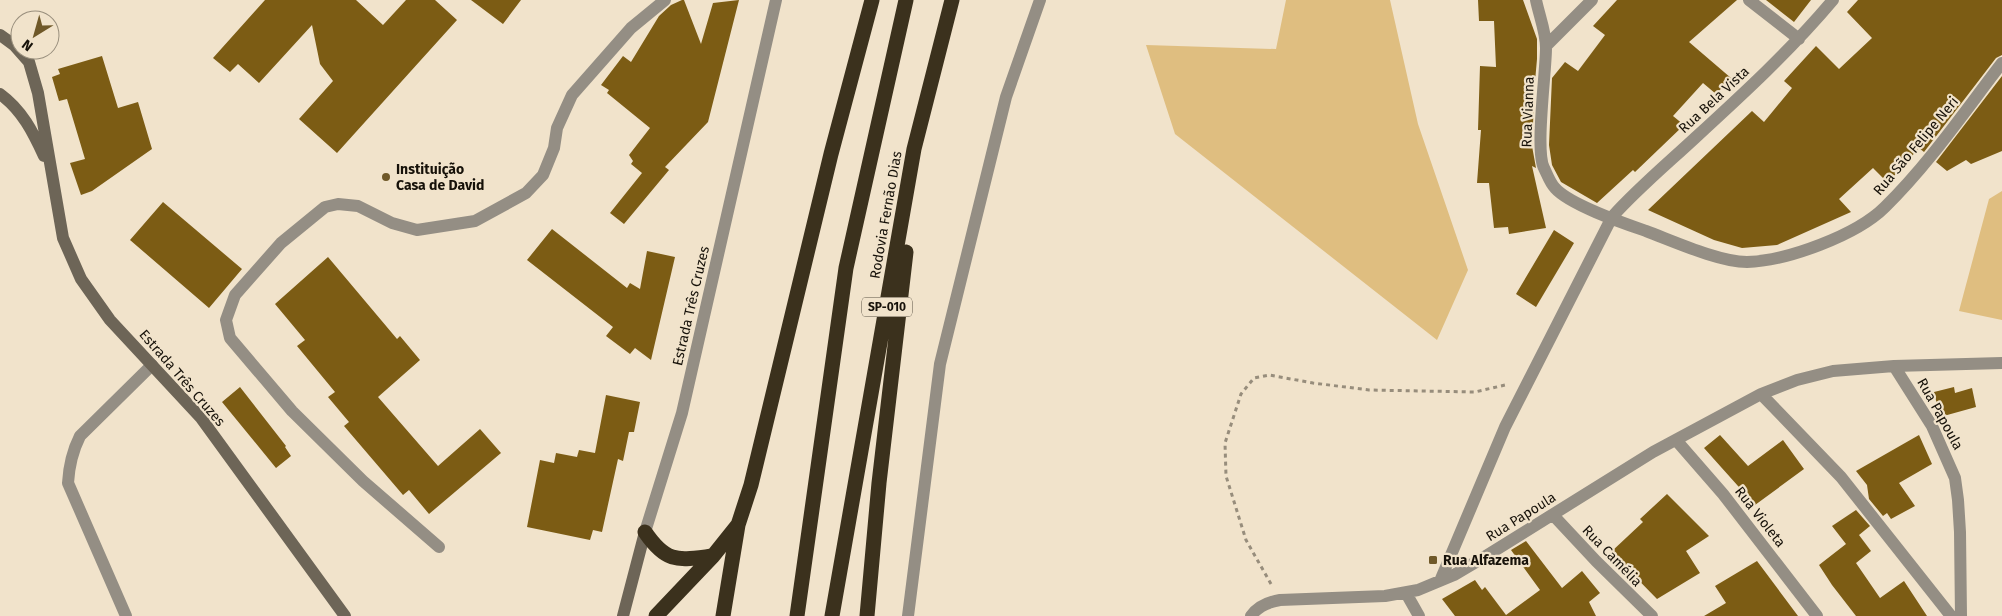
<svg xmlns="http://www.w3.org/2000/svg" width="2002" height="616" viewBox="0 0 2002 616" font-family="'Fira Sans',sans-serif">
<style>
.green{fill:#dfbe80}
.building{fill:#7c5c14}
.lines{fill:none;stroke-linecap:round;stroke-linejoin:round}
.path{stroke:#978d7c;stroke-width:3;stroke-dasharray:4 4;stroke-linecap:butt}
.lane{stroke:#948e84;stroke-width:12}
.street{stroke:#948e84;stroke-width:12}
.secondary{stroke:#6d6557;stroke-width:12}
.highway{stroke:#3b311d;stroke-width:15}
.poi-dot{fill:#6f5828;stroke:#f1e3cb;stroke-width:2}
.labels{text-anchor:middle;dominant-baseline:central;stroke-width:4.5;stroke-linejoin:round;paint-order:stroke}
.shield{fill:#f1e3cb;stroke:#585043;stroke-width:1}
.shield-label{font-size:12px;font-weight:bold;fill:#161109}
.street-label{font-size:14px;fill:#161109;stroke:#f1e3cb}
.poi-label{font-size:14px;font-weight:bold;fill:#161109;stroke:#f1e3cb;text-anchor:start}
</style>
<rect width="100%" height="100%" fill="#f1e3cb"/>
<!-- green -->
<path class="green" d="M1286,0H1390L1418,124L1468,270L1437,340L1175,134L1146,45L1276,49Z
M2002,191V320L1959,311L1989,199Z"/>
<!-- building -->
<path class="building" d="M265,0H356L383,25L406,0H435L457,20L337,153L299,119L333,81L320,64L312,25L259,83L238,64L230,72L213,58Z
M471,0H521L503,24Z
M682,0H684L701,44L713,3L739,0L708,122L665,167L669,170L624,224L610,213L642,173L631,164L633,161L629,155L650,128L607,93L609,90L601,85L623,56L631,62L659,16L671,5Z
M1478,0H1523L1537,39V59L1533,104L1534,102L1532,146L1536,168L1532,166L1546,228L1509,234L1508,227L1494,228L1489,183H1477L1481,130H1478L1480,66L1496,67L1494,21H1479Z
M1617,0H1737L1689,42L1731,78L1716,94L1703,83L1673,116L1684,125L1635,172L1633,170L1597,203L1561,182L1552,165L1549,145L1552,78L1565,62L1578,71L1605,35L1593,26Z
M1766,0H1811L1794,22Z
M1858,0H2002V55L1996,58L1924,152L1919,148L1888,183L1873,168L1839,199L1851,212L1777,245L1742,248L1714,240L1648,210L1752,111L1764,122L1792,88L1784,81L1816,46L1839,69L1872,38L1847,12Z
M102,56L118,108L138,102L152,149L92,191L81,195L70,163L85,159L67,99L59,101L52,77L60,74L58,69Z
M2002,76V151L1971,164L1966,160L1947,171L1936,162Z
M163,202L242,269L209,308L130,240Z
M552,229L627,288L630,283L640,289L647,251L675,257L651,360L635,348L630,354L606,336L613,327L527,260Z
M1554,230L1574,243L1536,307L1516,294Z
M328,257L397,339L400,336L420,360L378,397L438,466L480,429L501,453L429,514L409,490L403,495L344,426L349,422L328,397L335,392L297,346L305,340L275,304Z
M240,387L286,446L285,447L291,456L276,468L222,402Z
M1954,387L1955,393L1972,388L1976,407L1940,417L1934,392Z
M606,395L640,402L634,432H629L623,461L618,459L602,532L593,530L590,540L527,527L540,460L554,463L556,453L577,457L579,450L595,453Z
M1720,435L1748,466L1783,440L1804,469L1755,505L1704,448Z
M1919,435L1932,464L1899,483L1915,506L1891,519L1887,513L1883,516L1869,499L1867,485L1856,471Z
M1667,494L1709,536L1686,551L1700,573L1657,599L1611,552L1643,522L1640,519Z
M1856,510L1870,526L1859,535L1871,551L1856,563L1880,598L1904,581L1927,616H1856L1832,585L1819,565L1846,544L1832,526Z
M1526,541L1562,588L1582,571L1600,593L1589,602L1596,616H1455L1442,599L1475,580L1482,590L1485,587L1506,615L1540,590L1511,550Z
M1757,561L1798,616H1704L1726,603L1715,586Z"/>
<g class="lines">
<!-- path -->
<path class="path" d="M1271,584L1246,540L1226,476L1225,443L1241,394L1254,378L1269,375L1313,383L1369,390L1475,392L1505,385"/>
<!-- lane -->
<path class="lane" d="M645,532L682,413L776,0
M439,547L363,481L292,411L230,338L226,320L235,295L281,243L325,207L338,204L358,206L392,223L417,230L475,221L526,193L543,175L554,148L557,128L572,95L631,28L665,0
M126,616L68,483C69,465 72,452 80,436L152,365"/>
<!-- street -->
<path class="street" d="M1536,0C1539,15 1546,32 1546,48C1546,72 1535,151 1544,168C1547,174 1550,183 1555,188C1570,205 1623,223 1646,231C1673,241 1719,262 1747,262C1787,261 1857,235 1885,207C1929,164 1965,111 2002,63
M1749,0L1799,39
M1547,45L1592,0
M1894,366L2002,363
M1761,394L1841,477L1951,616
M1676,440L1723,494L1817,616
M1553,515L1596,561L1652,616
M1440,581L1505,427L1612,217C1637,189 1667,164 1695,138C1743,94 1791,50 1833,0
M1406,593L1419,616
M908,616L940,364L1006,97L1040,0
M1251,616C1258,606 1268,602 1280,600L1385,596L1418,590L1454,575L1486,556L1653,452L1761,394L1797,380L1833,371L1894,366L1932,426L1955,478L1958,500L1960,532L1961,616"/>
<!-- secondary -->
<path class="secondary" d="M0,35L14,45L29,62L38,93L63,238L81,279L110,320L201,418L345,616
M0,94C22,110 33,132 44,156
M623,616L645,532"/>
<!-- highway -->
<path class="highway" d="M645,532C667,564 678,560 713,556
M656,616L713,556L737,526
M723,616L738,525L751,485L831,154L872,0
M797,616L846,268L906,0
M832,616L914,149L952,0
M867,616L879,483L906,252"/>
</g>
<!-- markers -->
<g class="poi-dot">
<circle cx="386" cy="177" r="5"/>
<rect x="1428" y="555" width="10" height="10" rx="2.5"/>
</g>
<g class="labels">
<!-- shield labels -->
<rect class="shield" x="862" y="297.5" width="50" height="19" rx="4"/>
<g class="shield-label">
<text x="887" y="307">SP-010</text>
</g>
<!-- street labels -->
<g class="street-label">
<text transform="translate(1714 100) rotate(-43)">Rua Bela Vista</text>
<text transform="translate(1528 112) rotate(-88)">Rua Vianna</text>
<text transform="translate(1916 146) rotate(-50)">Rua São Felipe Neri</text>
<text transform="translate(886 215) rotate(-80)">Rodovia Fernão Dias</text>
<text transform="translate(691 306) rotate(-77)">Estrada Três Cruzes</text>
<text transform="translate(182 378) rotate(49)">Estrada Três Cruzes</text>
<text transform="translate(1940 414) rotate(61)">Rua Papoula</text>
<text transform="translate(1521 517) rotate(-32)">Rua Papoula</text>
<text transform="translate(1760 517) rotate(52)">Rua Violeta</text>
<text transform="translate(1612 556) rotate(46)">Rua Camélia</text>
</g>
<!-- poi labels -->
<g class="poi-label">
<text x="396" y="169">Instituição<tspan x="396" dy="16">Casa de David</tspan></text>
<text x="1443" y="560">Rua Alfazema</text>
</g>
</g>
<!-- north arrow -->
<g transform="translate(35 35) rotate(217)"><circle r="24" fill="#f1e3cb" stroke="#998f7d"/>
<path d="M0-4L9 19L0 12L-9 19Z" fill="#6f5828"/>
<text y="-8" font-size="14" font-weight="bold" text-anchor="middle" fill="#161109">N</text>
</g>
</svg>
